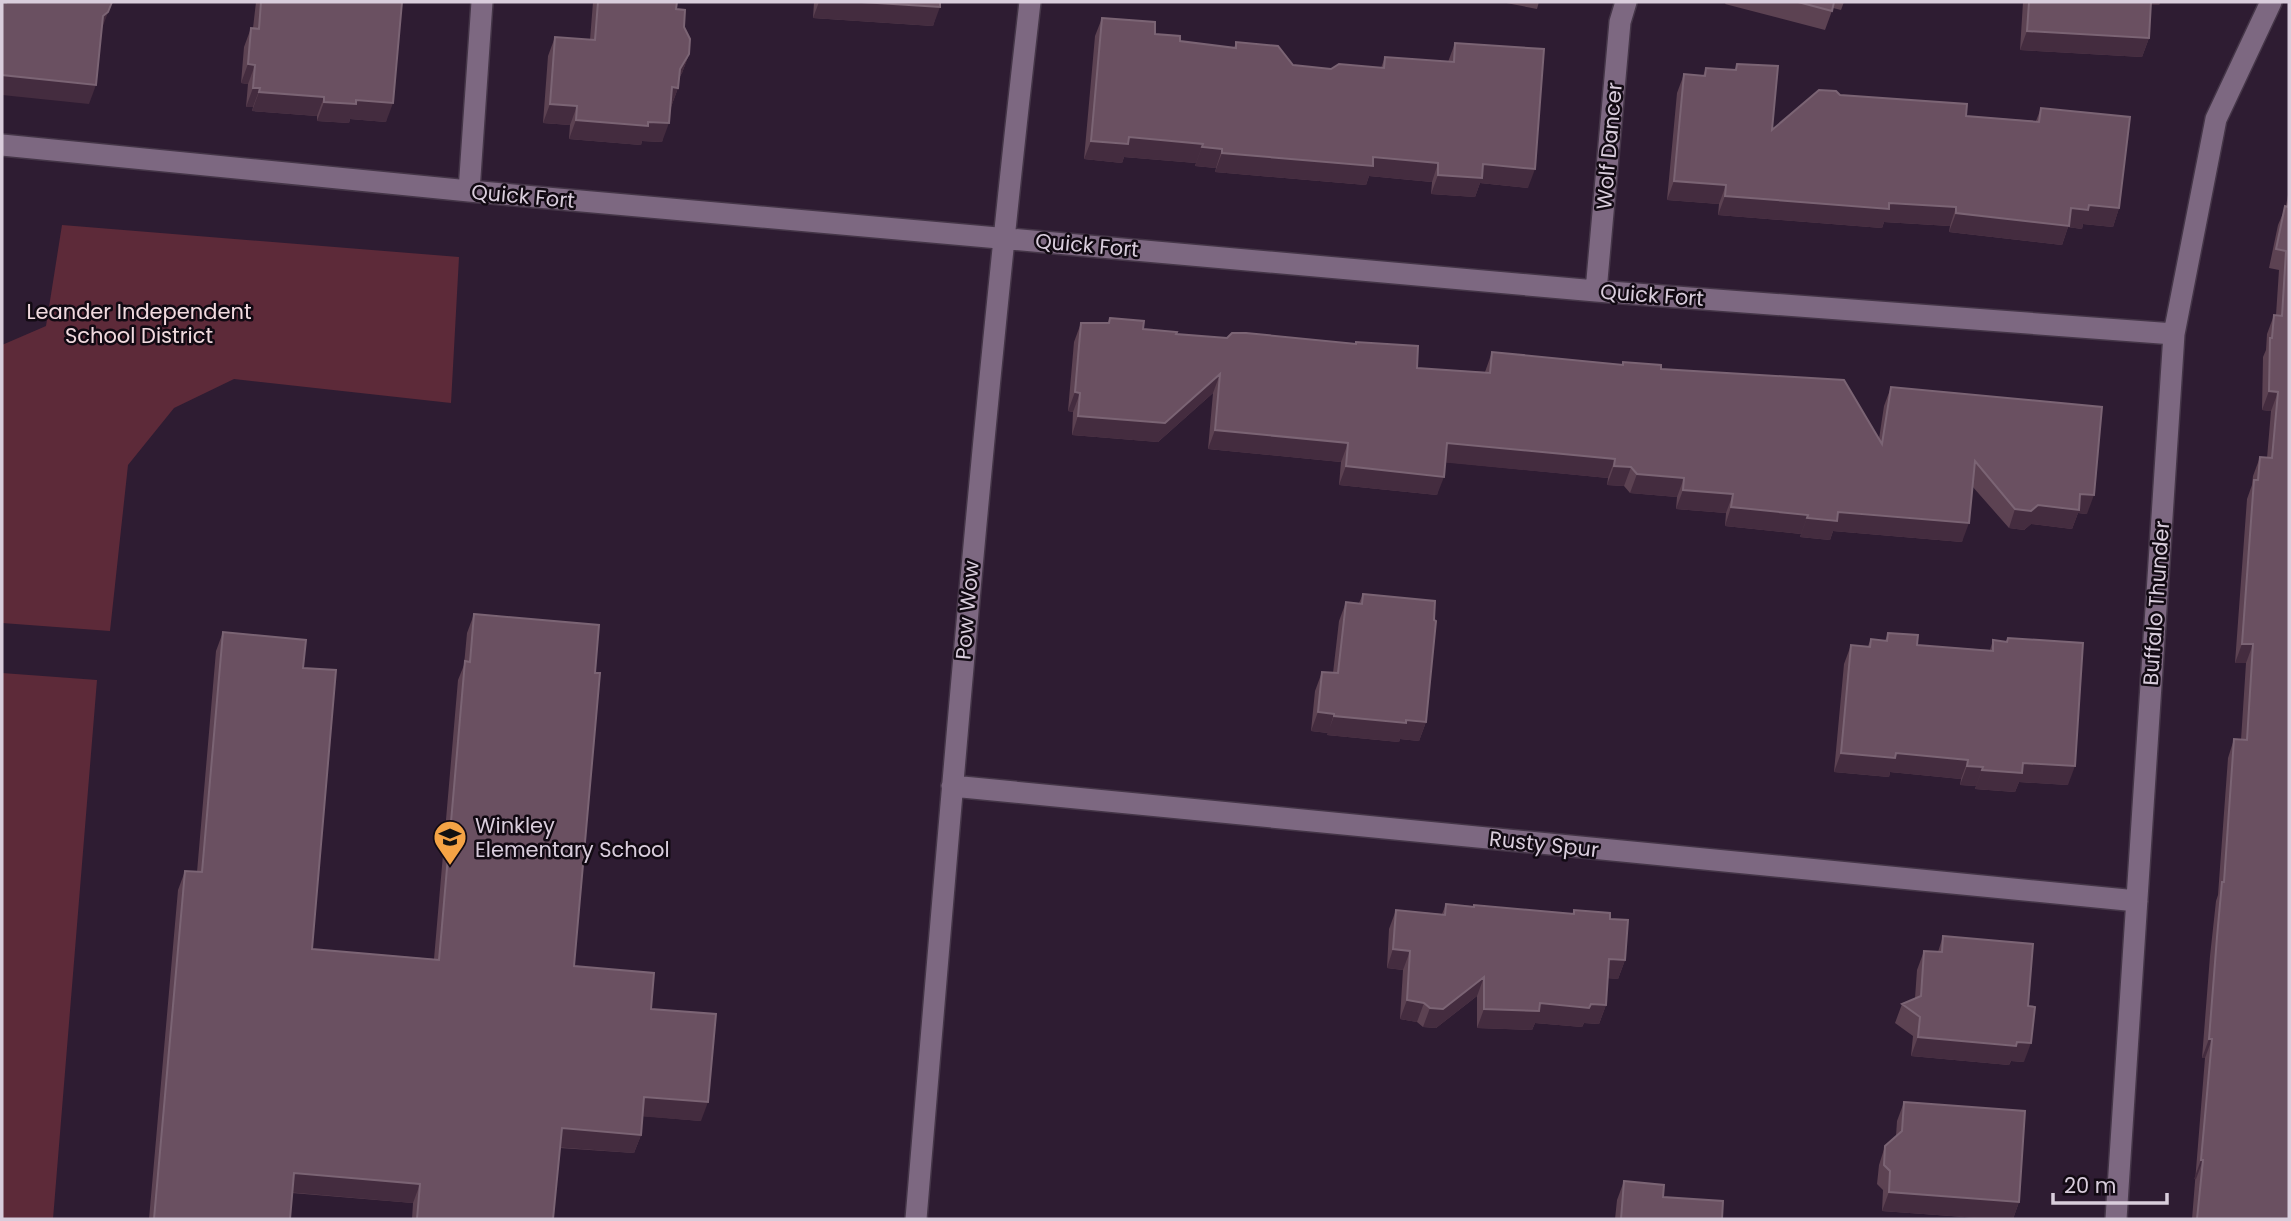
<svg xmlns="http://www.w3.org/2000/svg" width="2291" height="1221" viewBox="0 0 2291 1221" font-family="Poppins,sans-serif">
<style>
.green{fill:#5d2a39}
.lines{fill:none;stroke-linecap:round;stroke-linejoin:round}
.minor-casing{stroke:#453648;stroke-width:24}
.minor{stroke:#7d6881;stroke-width:21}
.wall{fill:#5c4252}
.shaded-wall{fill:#442c3f}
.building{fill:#6a5061;stroke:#7b6474;stroke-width:2}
.labels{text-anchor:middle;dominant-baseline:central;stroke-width:5;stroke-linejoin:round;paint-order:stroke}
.street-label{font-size:21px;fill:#d9cddc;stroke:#120a13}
.park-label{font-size:21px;fill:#f1dadf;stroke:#120a13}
.poi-label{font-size:21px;fill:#d9cddc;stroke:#120a13;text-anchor:start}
</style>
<rect width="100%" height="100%" fill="#2e1c32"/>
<!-- green -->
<path class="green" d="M62,225L459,257L451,403L234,379L174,408L128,465L110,631L2,623V345L46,326Z
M2,673L97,680L53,1219H2Z"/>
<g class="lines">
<defs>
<path id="minor" d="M2,145L469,191L1596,291L2174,334
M469,191L482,2
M1596,291L1620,22L1626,2
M952,786L2137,901
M916,1219C950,813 983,407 1030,2
M2116,1219L2174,334L2216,119L2271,2"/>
</defs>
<!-- minor casing -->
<use href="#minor" class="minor-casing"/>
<!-- minor -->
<use href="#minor" class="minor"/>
</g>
<!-- wall -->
<path class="wall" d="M256,2H402L386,122L350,119L349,123L317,121V116L252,111L253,107H246L248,84L241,83L244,47L251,28H253Z
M593,2H677L676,9L684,27L689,54L682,73L679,78L678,88L671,107H670L662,142L642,141L641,145L569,139L570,125L543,123L548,56L555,37L590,40Z
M814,2H940L933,26L813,18Z
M1501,2H1539L1537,9Z
M1726,2H1844L1841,10L1833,8L1825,30L1725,4Z
M2023,2H2160L2159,5H2151L2149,38L2142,57L2020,50Z
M1102,18L1180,41L1234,48L1236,42L1293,65L1331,69L1381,68L1385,57L1448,62L1455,43L1528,188L1480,183L1475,197L1431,194L1432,182L1369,176L1366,185L1215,172L1216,168L1195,166L1196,163L1124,157L1122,163L1084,159L1095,36Z
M1737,64L1772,130L1840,95L1966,116L2036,121L2041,108L2119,208L2113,227L2083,224L2082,229L2068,227L2062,245L1949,232L1950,226L1884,222L1882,228L1718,215L1719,204L1667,200L1677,93L1684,74L1703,76L1706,68L1735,70Z
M2289,189V1219H2192L2205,1058H2202L2210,956L2216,901L2218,895L2228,758L2234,739L2241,740L2246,663H2235L2247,499L2252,485L2253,476L2260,457L2267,458L2271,411L2262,410L2263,357L2266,350L2267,334L2274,315H2276L2279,270L2269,268L2278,225L2286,206Z
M1110,318L1143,329L1176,334L1227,338L1355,344L1356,342L1417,368L1485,372L1492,352L1622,365L1623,362L1661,369L1879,439L1884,406L1891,387L2087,514L2078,513L2072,529L2031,524L2024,530L2009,528L1972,486L1962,542L1833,531L1830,540L1800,537L1801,534L1725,526L1726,513L1676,509L1677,497L1630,493L1624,486L1607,485L1608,478L1445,462L1437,495L1339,485L1341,462L1208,449L1213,393L1158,442L1072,435L1073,412L1068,411L1074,342L1081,323H1108Z
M1363,594L1426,722L1419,741L1400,739L1399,742L1327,735L1328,733L1311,731L1315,691L1322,672L1333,673L1339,621L1346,602L1359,603Z
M474,614L574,966L651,1009L701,1121L643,1116L641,1135L634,1153L560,1148L553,1219H412L413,1203L292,1193L290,1219H149L178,890L185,871L197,872L216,651L223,632L312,949L434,959L458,680L464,665L467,633Z
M1888,633L1917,645L1990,650L1993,640L2006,642L2008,638L2068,785L2019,782L2015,792L1975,789L1976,786L1960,785L1961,779L1890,772L1889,777L1834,772L1844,664L1851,645L1868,646L1871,639L1885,641Z
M1446,904L1572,914L1574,910L1610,919L1625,960L1618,979L1608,978L1606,1005L1599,1024L1584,1023L1582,1027L1535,1023L1532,1030L1477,1028V996L1436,1028L1423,1027L1417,1022L1400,1019L1403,970L1387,968L1389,929L1396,910L1442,914Z
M1943,936L2024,1062L2011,1061L2009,1065L1911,1056L1913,1036L1895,1023L1902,1004L1915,998L1917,970L1924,951L1938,952Z
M1904,1102L2019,1202L2013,1219H1992L1882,1211L1883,1190L1877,1184L1879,1165L1885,1146L1896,1136L1897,1121Z
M1624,1181L1663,1197L1722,1219H1615L1617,1200Z"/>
<!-- shaded-wall -->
<path class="shaded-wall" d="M112,2L101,31L103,16Z
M819,2H861L940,7L933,26L813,18Z
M2147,2H2160L2159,5H2146Z
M2027,31L2149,38L2142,57L2020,50Z
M689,54L682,73L673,87L678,88L671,107L665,106L680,69Z
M248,64L255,65L248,84L241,83Z
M2,75L96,85L89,104L2,95Z
M253,88H260L253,107H246Z
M259,92L324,97L317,116L252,111Z
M356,100L393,103L386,122L350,119L349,123L317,121L324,102Z
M550,104L577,106L570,125L543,123Z
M576,120L648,122L669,123L662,142L642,141L641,145L569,139Z
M1129,137L1203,144L1196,163L1124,157L1122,163L1084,159L1091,141Z
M1202,147L1222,149L1216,168L1195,166Z
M1222,153L1373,157L1438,163L1432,182L1369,176L1366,185L1215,172Z
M1483,164L1535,169L1528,188L1480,183L1475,197L1431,194L1438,175Z
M1674,181L1726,185L1719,204L1667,200Z
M1725,196L1889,203L1956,207L1950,226L1884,222L1882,228L1718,215Z
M2089,205L2119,208L2113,227L2083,224L2082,229L2068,227L2062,245L1949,232L1956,213L2071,208Z
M1220,374L1213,393L1158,442L1072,435L1078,416Z
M2269,391L2278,392L2271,411L2262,410Z
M1075,392L1080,393L1073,412L1068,411Z
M1215,430L1348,443L1341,462L1208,449Z
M1447,443L1615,459L1608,478L1440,462Z
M1346,466L1444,477L1437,495L1339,485Z
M1614,466L1631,467L1624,486L1607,485Z
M1637,474L1684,478L1677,497L1630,493Z
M1683,490L1733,494L1726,513L1676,509Z
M2080,494L2094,495L2087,514L2078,513L2072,529L2031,524L2024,530L2009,528L2015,509L2038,505Z
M1731,507L1808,515L1801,534L1725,526Z
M1838,512L1969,523L1962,542L1833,531L1830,540L1800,537L1807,518Z
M2242,644H2253L2246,663H2235Z
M1318,712L1334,714L1328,733L1311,731Z
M1334,716L1406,720L1426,722L1419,741L1400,739L1399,742L1327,735Z
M1841,753H1896L1968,760L1961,779L1890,772L1889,777L1834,772Z
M2023,763L2075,766L2068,785L2019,782L2015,792L1975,789L1982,770Z
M1967,766L1983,767L1976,786L1960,785Z
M1393,949L1410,951L1403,970L1387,968Z
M1609,959L1625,960L1618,979L1603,978Z
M1484,977L1477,996L1436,1028L1423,1027L1430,1008Z
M1407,1000L1424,1003L1417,1022L1400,1019Z
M1540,1003L1591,1004L1606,1005L1599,1024L1584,1023L1582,1027L1535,1023L1532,1030L1477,1028L1484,1009Z
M1918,1037L2017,1042L2031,1043L2024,1062L2011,1061L2009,1065L1911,1056Z
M2209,1039H2212L2205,1058H2202Z
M644,1097L708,1102L701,1121L637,1116Z
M562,1128L641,1135L634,1153L555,1147Z
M2201,1160H2203L2196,1179H2194Z
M294,1173L420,1184L413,1203L287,1192Z
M1889,1192L2019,1202L2013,1219H1992L1882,1211Z"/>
<!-- building -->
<path class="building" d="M6,2H112L108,12L103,16L96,85L2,75V3H6Z
M261,2H402L393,103L356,100V104L324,102V97L259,92L260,88H253L255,65L248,64L251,28L259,29Z
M598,2H677L676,9L685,10L684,27L690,39L689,54L680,69L678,88L672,87L669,123L648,122V126L576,120L577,106L550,104L555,37L595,40Z
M861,2H940V7Z
M1798,2H1834L1832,11Z
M2029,2H2151L2149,38L2027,31Z
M1102,18L1155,22V34L1180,36V41L1236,48V42L1278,46L1293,65L1331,69L1339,64L1384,68L1385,57L1454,62L1455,43L1544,49L1535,169L1483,164L1482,178L1438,175V163L1373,157V166L1222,153V149L1202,147L1203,144L1129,137L1128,144L1091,141Z
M1737,64L1778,66L1772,130L1819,90L1836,91L1840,95L1967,104L1966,116L2039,122L2041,108L2130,117L2119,208L2089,205L2088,210L2071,208L2069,226L1956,213V207L1889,203V209L1725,196L1726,185L1674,181L1684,74L1705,76L1706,68L1736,70Z
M2289,202V1219H2197L2203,1160H2201L2212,1039H2209L2217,937L2222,882H2224L2234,739L2247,740L2253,644H2242L2254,480H2258L2260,457L2272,458L2278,392L2269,391L2270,338H2272L2274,315L2282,316L2286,251L2276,249L2285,206L2288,207Z
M1110,318L1144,321L1143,329L1177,332L1176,334L1227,338L1232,333H1246L1356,344V342L1418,346L1417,368L1490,373L1492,352L1623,365V362L1661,365V369L1844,380L1882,444L1891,387L2102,407L2094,495L2080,494L2079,510L2038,505L2031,511L2015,509L1975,461L1969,523L1838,512L1837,521L1807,518L1808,515L1731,507L1733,494L1683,490L1684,478L1637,474L1631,467L1614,466L1615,459L1447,443L1444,477L1346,466L1348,443L1215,430L1220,374L1165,423L1078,416L1080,393L1075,392L1081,323H1109Z
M1363,594L1435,601L1434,620L1436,621L1426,722L1406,720V723L1334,716V714L1318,712L1322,672L1338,673L1346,602L1362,604Z
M474,614L599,625L595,673H600L574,966L654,973L651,1009L716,1014L708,1102L644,1097L641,1135L562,1128L553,1219H417L420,1184L294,1173L290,1219H154L185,871L202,872L223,632L306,640L303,668L336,670L312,949L439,960L465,661L470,662Z
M1888,633L1918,635L1917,645L1993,651V640L2007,642L2008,638L2083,643L2075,766L2023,763L2022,773L1982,770L1983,767L1967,766L1968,760L1896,753L1895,758L1841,753L1851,645L1870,647L1871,639L1887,641Z
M1446,904L1474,907V905L1574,914V910L1610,913V919L1628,920L1625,960L1609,959L1606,1005L1591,1004L1589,1008L1540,1003L1539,1011L1484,1009V977L1443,1009L1430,1008L1424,1003L1407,1000L1410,951L1393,949L1396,910L1445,915Z
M1943,936L2033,944L2028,1006L2035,1007L2031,1043L2017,1042L2016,1046L1918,1037L1920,1017L1902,1004L1921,996L1924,951L1942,952Z
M1904,1102L2025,1111L2019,1202L1889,1192L1890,1171L1884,1165L1885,1146L1902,1131Z
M1624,1181L1664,1185L1663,1197L1723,1201L1722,1219H1621Z"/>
<!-- icons -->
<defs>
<symbol id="school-pin" viewBox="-11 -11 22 30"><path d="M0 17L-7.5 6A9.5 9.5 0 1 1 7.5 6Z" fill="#f5a345" stroke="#120a13"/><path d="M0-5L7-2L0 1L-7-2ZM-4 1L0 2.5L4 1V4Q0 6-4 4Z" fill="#111"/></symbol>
</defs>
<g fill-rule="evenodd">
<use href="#school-pin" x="431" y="818" width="38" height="52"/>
</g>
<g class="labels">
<!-- street labels -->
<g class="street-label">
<text transform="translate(1609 146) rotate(-85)">Wolf Dancer</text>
<text transform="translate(523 196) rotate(5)">Quick Fort</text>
<text transform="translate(1087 245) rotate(5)">Quick Fort</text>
<text transform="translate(1652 295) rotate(4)">Quick Fort</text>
<text transform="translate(2156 603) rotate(-86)">Buffalo Thunder</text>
<text transform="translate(967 610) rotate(-85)">Pow Wow</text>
<text transform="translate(1544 844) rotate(6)">Rusty Spur</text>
</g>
<!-- park labels -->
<g class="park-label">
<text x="139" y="311">Leander Independent<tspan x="139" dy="24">School District</tspan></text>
</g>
<!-- poi labels -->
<g class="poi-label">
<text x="475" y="825">Winkley<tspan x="475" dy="24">Elementary School</tspan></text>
</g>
</g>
<!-- border -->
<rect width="2291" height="1221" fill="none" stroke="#d9cddc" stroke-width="7"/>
<!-- scale -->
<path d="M2053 1193v10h114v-10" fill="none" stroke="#d9cddc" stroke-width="3.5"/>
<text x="2064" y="1193" font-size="21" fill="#d9cddc" stroke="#120a13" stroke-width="5" paint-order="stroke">20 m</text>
</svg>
